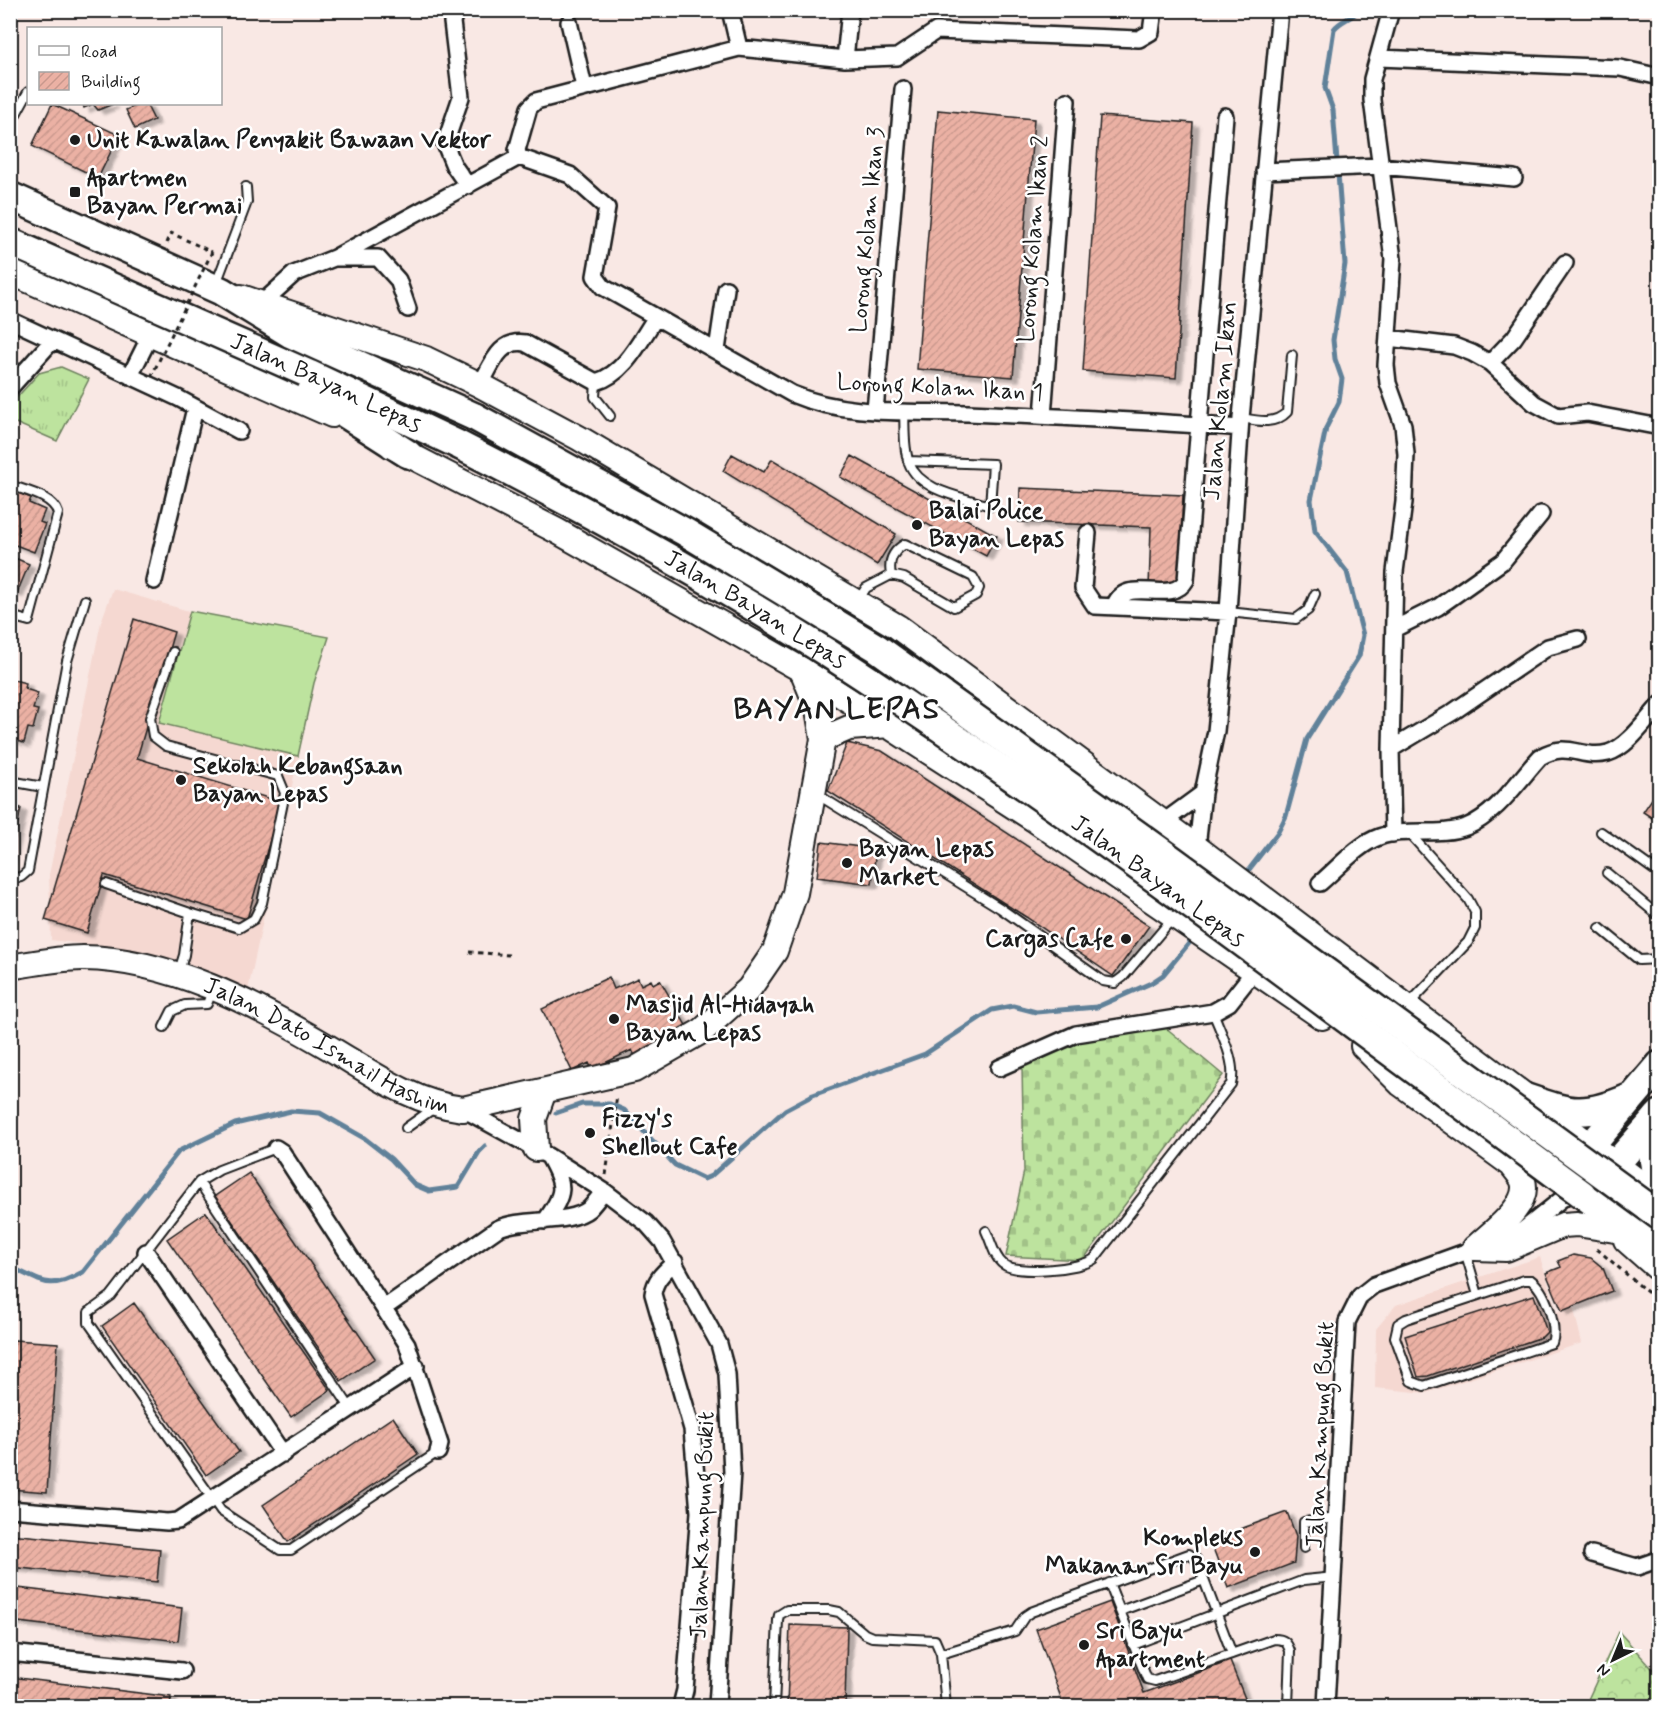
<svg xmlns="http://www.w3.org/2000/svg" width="1670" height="1717" viewBox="0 0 1670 1717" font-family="Mynerve,sans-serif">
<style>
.built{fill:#f5d8d1}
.forest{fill:url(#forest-crowns);stroke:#6c805d;stroke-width:1.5}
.cemetery{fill:url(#cemetery-stones);stroke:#6c805d;stroke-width:1.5}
.park{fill:url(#park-tufts);stroke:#6c805d;stroke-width:1.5}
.garden{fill:#bde39e;stroke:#6c805d;stroke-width:1.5}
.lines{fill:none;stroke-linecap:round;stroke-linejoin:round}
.stream{stroke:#618199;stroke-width:5}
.building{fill:url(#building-hatch);stroke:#1c1c1c;stroke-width:1.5;filter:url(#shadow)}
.lane-casing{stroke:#1c1c1c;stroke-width:12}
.street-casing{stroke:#1c1c1c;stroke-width:20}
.primary-casing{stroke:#1c1c1c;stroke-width:28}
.highway-casing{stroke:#1c1c1c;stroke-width:32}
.path{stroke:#1c1c1c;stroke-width:3;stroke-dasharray:4.5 4.5;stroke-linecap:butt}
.lane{stroke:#fff;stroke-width:8}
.street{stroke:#fff;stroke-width:15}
.primary{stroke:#fff;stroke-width:24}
.highway{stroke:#fff;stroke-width:27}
.highway-bridge-casing{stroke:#1c1c1c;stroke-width:32;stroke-linecap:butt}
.path-bridge{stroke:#1c1c1c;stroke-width:3;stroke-dasharray:4.5 4.5;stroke-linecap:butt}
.highway-bridge{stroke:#fff;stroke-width:27}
.poi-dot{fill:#1c1c1c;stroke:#fff;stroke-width:2}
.labels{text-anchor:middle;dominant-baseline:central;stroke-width:5;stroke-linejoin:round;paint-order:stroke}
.poi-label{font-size:24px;font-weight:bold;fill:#1c1c1c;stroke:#fff;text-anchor:start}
.street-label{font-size:24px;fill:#1c1c1c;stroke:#fff}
.district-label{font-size:30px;font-weight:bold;letter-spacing:1.5px;fill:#1c1c1c;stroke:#fff}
</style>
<defs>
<pattern id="forest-crowns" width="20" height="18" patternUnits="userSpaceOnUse" patternTransform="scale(1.5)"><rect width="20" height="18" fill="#bde39e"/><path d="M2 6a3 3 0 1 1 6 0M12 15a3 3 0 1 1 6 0" fill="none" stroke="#a2c288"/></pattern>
<pattern id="cemetery-stones" width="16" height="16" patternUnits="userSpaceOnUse" patternTransform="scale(1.5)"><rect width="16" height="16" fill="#bde39e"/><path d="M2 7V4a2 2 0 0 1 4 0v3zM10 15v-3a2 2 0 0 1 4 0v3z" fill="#a2c288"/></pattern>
<pattern id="park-tufts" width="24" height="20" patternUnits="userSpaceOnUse" patternTransform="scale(1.5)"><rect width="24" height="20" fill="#bde39e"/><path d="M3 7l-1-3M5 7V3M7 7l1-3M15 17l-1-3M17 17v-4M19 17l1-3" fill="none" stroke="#a2c288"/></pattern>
<pattern id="building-hatch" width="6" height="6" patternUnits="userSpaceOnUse" patternTransform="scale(1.5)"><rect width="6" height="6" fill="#ebb1a4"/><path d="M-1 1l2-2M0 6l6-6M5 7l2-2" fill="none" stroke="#c9988d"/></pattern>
<filter id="shadow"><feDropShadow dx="6" dy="4" stdDeviation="1.5" flood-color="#0004"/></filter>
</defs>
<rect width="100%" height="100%" fill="#f9e8e4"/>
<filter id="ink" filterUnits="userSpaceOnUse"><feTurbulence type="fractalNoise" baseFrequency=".0167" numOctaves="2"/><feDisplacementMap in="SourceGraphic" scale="12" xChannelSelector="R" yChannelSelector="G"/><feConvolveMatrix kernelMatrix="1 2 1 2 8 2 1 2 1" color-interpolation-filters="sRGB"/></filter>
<g filter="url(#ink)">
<!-- built -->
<path class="built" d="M113,589L199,614L329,637L314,683L247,995L205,973L127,950L51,940L49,875L101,622Z
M1540,1257L1557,1312L1573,1306L1582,1343L1426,1393L1375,1388L1376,1329L1396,1305Z"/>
<!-- forest -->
<path class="forest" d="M1619,1632L1659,1676V1706H1585Z"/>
<!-- cemetery -->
<path class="cemetery" d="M1165,1027L1223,1075L1083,1260L1006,1256L1024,1171L1022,1066C1066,1040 1115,1034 1165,1027Z"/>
<!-- park -->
<path class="park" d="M61,367L89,379L57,441L11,421V404L39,373Z"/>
<!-- garden -->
<path class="garden" d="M190,611L329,637L314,683L298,756L159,723Z"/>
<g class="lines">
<!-- stream -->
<path class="stream" d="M1244,876L1278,832L1286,816L1307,739L1359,656L1363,635L1347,572L1315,531L1311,500L1326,428L1339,402L1342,379L1335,359L1333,340L1345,264L1333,110L1325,88L1334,29C1341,20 1351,19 1359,10
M556,1113L582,1104H610L624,1110L675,1165L704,1179L711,1176L785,1110L813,1095L925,1054L992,1010L1013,1006L1036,1012L1097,1007L1151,983L1163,975L1195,936
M10,1267C44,1282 49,1291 83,1272L179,1151L235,1124L291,1111L320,1113L364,1138L391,1159L415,1185L429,1191L458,1187L479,1152L485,1146"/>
</g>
<!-- building -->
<path class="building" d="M52,104L119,135L98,178L32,146Z
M83,104H113L98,110L93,104L84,108Z
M140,104H146L154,120L135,129L126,110Z
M938,110L1034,119L1013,377L917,369Z
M1100,116L1193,123L1176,378L1083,371Z
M732,454L764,472L772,459L896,534L877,565L723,471Z
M852,456L997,536L986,556L840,477Z
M1020,488L1183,495L1179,589L1149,588L1151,527L1019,522Z
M14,491L31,498L29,503L45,510L40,522L45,524L34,552L10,543V494Z
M10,556L29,564L17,593L11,591L10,593Z
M134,619L174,632L137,758L281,802L247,919L104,875L87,933L45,920Z
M10,679L26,683L25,689L38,693L33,709L38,710L33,729L28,728L24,743L10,739Z
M847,743L882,751L1149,926L1113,976L1026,917L828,791Z
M1660,787V823L1643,812Z
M10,805L21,808L10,860Z
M821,842L876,849L872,884L817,877Z
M609,977L614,989L638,978L641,985L651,980L653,984L660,980L688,1029L635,1056L632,1050L592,1069L589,1063L572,1071L542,1009Z
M249,1173L375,1358L341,1381L215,1196Z
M206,1212L330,1390L291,1417L167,1239Z
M1573,1255L1591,1258L1603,1268L1612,1291L1562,1311L1546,1273L1561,1267L1558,1261Z
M1534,1295L1547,1332L1542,1337L1428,1376L1418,1377L1405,1336Z
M134,1303L239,1452L206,1475L102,1326Z
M14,1340L58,1343L47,1492L10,1489V1387Z
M393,1417L418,1454L288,1542L263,1505Z
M1287,1512L1296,1536L1294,1563L1228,1588L1210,1540Z
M10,1534L160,1549L157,1582L10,1567Z
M10,1587L182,1608L178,1641L10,1621Z
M1110,1602L1144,1693L1230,1661L1248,1706H1064L1036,1629Z
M790,1625L847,1627L845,1706H787Z
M10,1677L171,1697L170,1706H10Z"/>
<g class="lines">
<defs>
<path id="lane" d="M10,125L28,92
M216,284L247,202L246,187
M596,382L595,397L610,416
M904,411C905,427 903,447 909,463C920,492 964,497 990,506L993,464L908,461
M1241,418C1258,421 1275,425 1287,412L1292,355
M10,485C26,491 53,496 58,513L29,621L10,616
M859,599L866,588L891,575L904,578L954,607L976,595L979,588L973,577L905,544C893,551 888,560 891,575
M1228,612L1296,619L1308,610L1315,594
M173,652L150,718L153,736L166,746L278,776L285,793L262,903L254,919L239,928L190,913L184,955L179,971
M10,781L43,787
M815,793L1000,908L1103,981L1115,983L1123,977L1172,919
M1601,832L1660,874
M1607,873L1660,917
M10,879L21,877L28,871L67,661L85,600
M106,884L190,913
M1600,928L1639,960L1660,959
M1408,1005L1468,942L1475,928V912L1468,899L1410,834
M164,1027L172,1011L185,1005L207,1004L213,989
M406,1128L434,1108
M276,1148L219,1170L199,1182L111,1296L89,1312V1323L221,1511L280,1550H291L438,1452
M199,1182L351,1409
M986,1231C991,1241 994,1257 1003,1264C1016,1275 1081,1269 1094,1259L1231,1084C1237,1063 1221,1033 1213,1012
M1465,1251L1478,1295
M1524,1280H1531C1545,1290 1558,1326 1552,1343L1424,1386L1411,1381L1395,1337L1398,1324L1406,1319Z
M1304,1548V1522L1337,1518
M1109,1583L1147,1679L1155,1681L1274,1639C1284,1639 1287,1642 1290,1651L1288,1706
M1120,1611L1204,1580
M1133,1645L1304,1580L1335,1577
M941,1654L1015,1631L1025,1616L1031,1612L1189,1554L1196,1559L1232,1654
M774,1706L778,1620L779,1615L787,1610H829L839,1612L865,1634L872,1637L935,1640L941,1654L946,1706"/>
<path id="street" d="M456,10L452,22L461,97L445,144L454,166L468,186
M730,10L739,48
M1391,10L1372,79V100L1393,259L1386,365L1388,383L1403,425L1406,454L1404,502L1395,572L1391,749L1393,834
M569,22L584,87
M1379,58L1620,68L1660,77
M845,59L850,10
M519,157L570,175L607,208L595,276L603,287L792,394C847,417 909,411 968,413C1059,417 1150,421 1240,428
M519,157L517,150L529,108L536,101L739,48L845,59L897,57L936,31L1139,39L1151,32L1154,10
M1264,171L1380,166L1514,178
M336,258H378L398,280L408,309
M262,303L294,274L334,258L519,157
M10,320L178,398L239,431
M1388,338L1454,346L1472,353L1490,363L1534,403L1558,416L1587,413L1660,427
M717,350L726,289
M1490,363L1514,338L1565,263
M130,376L151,334
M480,385C492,365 499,339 525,343L596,382C625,374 640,341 656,317
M10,388L53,340
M875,411L903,89
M1043,416L1067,101
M1088,533L1083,588L1095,606L1228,612
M154,581L195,408
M1114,607C1125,573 1171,607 1186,580L1225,116
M1394,629L1438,607L1503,561L1541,514
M1391,749L1453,712L1548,647L1578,639
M1162,823L1203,793
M1197,848L1203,793L1216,731L1228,612L1241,418L1280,10
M1320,883C1338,868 1357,845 1379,837C1406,827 1438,837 1466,827C1496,815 1518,781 1540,757C1569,740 1581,760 1608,753C1628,747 1646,720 1660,705
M999,1068L1076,1034L1213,1012L1229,1003L1255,970
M463,1109L548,1156L604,1191L646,1223L662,1241L719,1344L727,1374L732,1472L717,1706
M276,1148L282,1152L407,1344L440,1444L438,1452
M545,1221C565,1193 566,1187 549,1157
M1508,1237L1523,1230L1568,1194
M146,1252L283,1454
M675,1262C664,1272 655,1279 653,1294L692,1429L699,1512L685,1690L681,1706
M384,1308L497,1229C521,1217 570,1225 589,1209C594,1204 599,1197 604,1191
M10,1509L167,1522L178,1521L416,1366
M1592,1554L1637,1567L1660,1559
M10,1653L182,1671
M1326,1706L1347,1322L1360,1296L1374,1285L1482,1246"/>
<g id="primary">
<path d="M10,272L332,415"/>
<path d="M241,297L426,359L480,385L579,438L898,627L1197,848L1660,1198"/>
<path d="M392,446L557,531L802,670L1035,820L1322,1017"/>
<path d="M823,739L849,728L891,725"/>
<path id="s1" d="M10,967C34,963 59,958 83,958C170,959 255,1004 328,1047C372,1073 412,1103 463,1109L634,1070L702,1031L749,989L775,951L795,893L823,739L818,709L802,670"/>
<path d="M1363,1046L1401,1084L1512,1165C1515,1170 1521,1176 1523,1181C1531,1206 1490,1233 1475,1248"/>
<path d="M536,1149L534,1119L544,1091"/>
<path d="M1626,1240L1660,1270"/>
<path d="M1475,1248L1506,1249L1563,1225L1577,1224L1615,1230"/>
</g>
<g id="highway">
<path d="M10,196L221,291L291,334L475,417"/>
<path id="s2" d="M10,242L309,374L459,445"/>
<path d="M311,392L408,454"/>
<path d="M1524,1097C1571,1113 1582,1118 1629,1098"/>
<path d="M1657,1117C1652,1140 1649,1159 1660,1182"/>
<path d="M1573,1181L1590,1147L1660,1065"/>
<path d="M1586,1187L1614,1166L1660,1114"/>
<path d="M1582,1194L1660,1252"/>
</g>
</defs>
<!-- lane casing -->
<use href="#lane" class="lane-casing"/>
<!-- street casing -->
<use href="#street" class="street-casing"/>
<!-- primary casing -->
<use href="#primary" class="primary-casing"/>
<!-- highway casing -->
<use href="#highway" class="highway-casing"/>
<!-- path -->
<path class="path" d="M167,243L171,233L212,252
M469,952L509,955
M606,1175L617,1095
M1597,1249L1660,1303"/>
<!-- lane -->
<use href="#lane" class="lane"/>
<!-- street -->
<use href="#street" class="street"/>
<!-- primary -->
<use href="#primary" class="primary"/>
<!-- highway -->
<use href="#highway" class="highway"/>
<defs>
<g id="highway-bridge">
<path d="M475,417L685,532L877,648L1167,856L1660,1216"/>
<path id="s3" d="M459,445C584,509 708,577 826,652C1086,820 1332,1010 1582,1194"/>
</g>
</defs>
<!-- highway-bridge casing -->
<use href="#highway-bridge" class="highway-bridge-casing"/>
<!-- path-bridge -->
<path class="path-bridge" d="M151,377L212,252"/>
<!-- highway-bridge -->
<use href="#highway-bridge" class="highway-bridge"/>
</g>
</g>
<!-- markers -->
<g class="poi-dot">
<circle cx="75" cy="140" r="6"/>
<rect x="69" y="186" width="12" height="12" rx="3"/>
<circle cx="917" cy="525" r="6"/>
<circle cx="181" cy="780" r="6"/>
<circle cx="847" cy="863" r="6"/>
<circle cx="1126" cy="939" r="6"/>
<circle cx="614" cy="1019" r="6"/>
<circle cx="590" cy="1133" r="6"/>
<circle cx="1255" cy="1552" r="6"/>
<circle cx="1084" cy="1645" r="6"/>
</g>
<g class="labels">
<!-- poi labels -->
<g class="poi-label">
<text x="87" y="140">Unit Kawalan Penyakit Bawaan Vektor</text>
<text x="87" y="178">Apartmen<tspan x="87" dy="28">Bayan Permai</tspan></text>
<text x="929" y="511">Balai Police<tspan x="929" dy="28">Bayan Lepas</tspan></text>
<text x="193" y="766">Sekolah Kebangsaan<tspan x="193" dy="28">Bayan Lepas</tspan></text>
<text x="859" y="849">Bayan Lepas<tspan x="859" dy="28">Market</tspan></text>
<text x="1114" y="939" text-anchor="end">Cargas Cafe</text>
<text x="626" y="1005">Masjid Al-Hidayah<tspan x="626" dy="28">Bayan Lepas</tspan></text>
<text x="602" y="1119">Fizzy's<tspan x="602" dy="28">Shellout Cafe</tspan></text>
<text x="1243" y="1538" text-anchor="end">Kompleks<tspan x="1243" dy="28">Makanan Sri Bayu</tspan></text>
<text x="1096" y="1631">Sri Bayu<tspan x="1096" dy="28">Apartment</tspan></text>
</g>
<!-- street labels -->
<g class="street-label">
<text transform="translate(868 230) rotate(-85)">Lorong Kolam Ikan 3</text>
<text transform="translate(1034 239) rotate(-86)">Lorong Kolam Ikan 2</text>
<text stroke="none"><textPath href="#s2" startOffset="346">Jalan Bayan Lepas</textPath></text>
<text transform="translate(940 388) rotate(3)">Lorong Kolam Ikan 1</text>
<text transform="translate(1221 401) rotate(-85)">Jalan Kolam Ikan</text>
<text stroke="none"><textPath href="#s3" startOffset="339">Jalan Bayan Lepas</textPath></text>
<text stroke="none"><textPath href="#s3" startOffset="825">Jalan Bayan Lepas</textPath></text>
<text stroke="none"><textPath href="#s1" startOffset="336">Jalan Dato Ismail Hashim</textPath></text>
<text transform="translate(1321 1435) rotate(-87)">Jalan Kampung Bukit</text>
<text transform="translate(703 1525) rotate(-88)">Jalan Kampung Bukit</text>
</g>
<!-- district labels -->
<g class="district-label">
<text x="837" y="709">BAYAN LEPAS</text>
</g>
</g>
<!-- margin -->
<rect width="1670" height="1717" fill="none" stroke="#fff" stroke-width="36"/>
<rect x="18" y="18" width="1634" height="1681" fill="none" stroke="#1c1c1c" stroke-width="2" filter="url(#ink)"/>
<!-- legend -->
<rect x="27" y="27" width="195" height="78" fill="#ffffff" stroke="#a4a4a4" stroke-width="1.5"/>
<rect x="39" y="46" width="30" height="9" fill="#ffffff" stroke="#a4a4a4" stroke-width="1.5"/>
<text x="81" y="57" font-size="18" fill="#1c1c1c">Road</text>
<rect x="39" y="72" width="30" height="18" fill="url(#building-hatch)" stroke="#a4a4a4" stroke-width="1.5"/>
<text x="81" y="87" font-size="18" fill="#1c1c1c">Building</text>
<!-- north arrow -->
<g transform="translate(1613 1660) rotate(223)" stroke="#ffffff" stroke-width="4.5" paint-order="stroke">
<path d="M0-4.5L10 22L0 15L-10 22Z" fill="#1c1c1c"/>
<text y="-9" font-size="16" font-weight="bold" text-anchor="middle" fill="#1c1c1c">N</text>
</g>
</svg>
